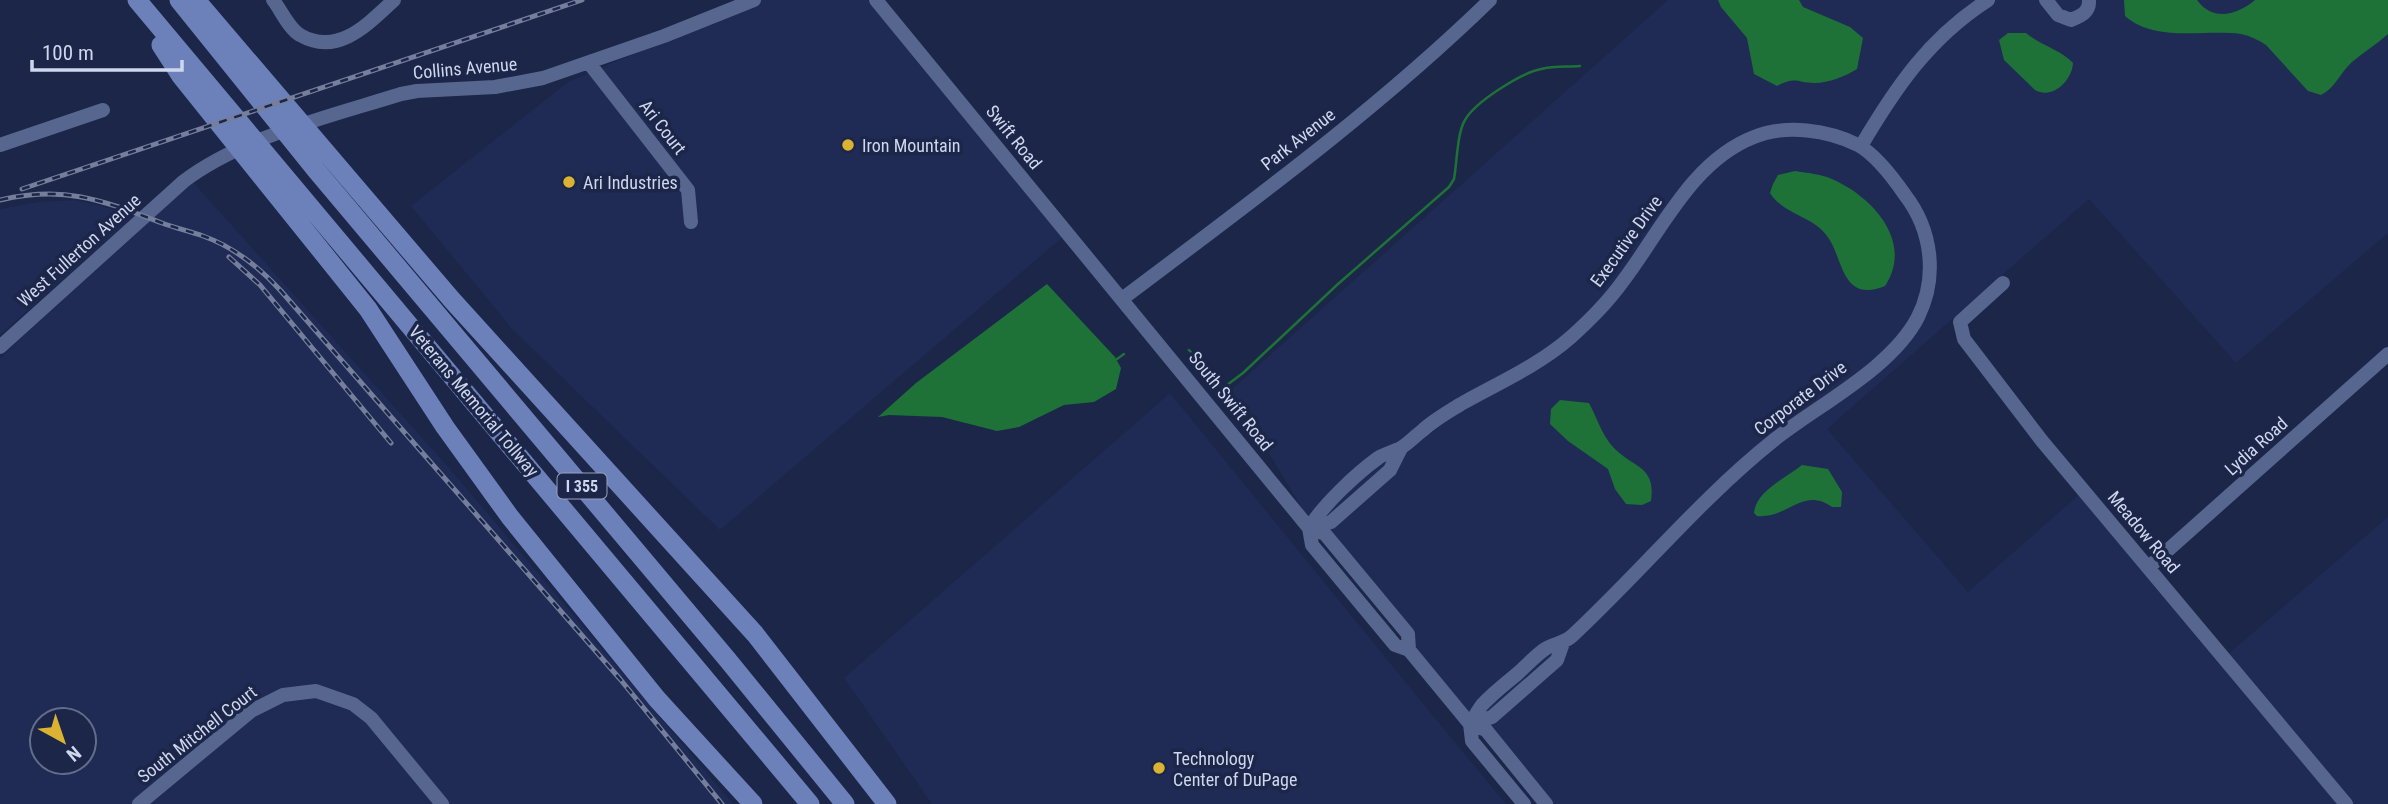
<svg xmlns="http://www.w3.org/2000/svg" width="2388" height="804" viewBox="0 0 2388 804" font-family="'Roboto Condensed',sans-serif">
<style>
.built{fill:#1f2b55;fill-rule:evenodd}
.water{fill:#1e7237}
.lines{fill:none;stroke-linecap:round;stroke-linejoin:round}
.stream{stroke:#1e7237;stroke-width:2.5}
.minor{stroke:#57668e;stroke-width:14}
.highway{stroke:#6c80b9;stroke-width:19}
.rail-casing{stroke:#757f9c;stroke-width:5}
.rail{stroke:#1b2649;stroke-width:2.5;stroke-dasharray:8;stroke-linecap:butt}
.poi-dot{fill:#dcb233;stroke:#1b2649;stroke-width:2.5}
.labels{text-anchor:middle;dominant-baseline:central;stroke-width:7;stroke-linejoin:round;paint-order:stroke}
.shield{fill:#1b2649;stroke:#99a2bc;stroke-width:2}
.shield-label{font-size:16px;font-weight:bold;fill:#cfd7ee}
.street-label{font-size:18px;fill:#cfd7ee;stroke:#1b2649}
.poi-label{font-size:18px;fill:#cfd7ee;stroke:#1b2649;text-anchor:start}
</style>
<rect width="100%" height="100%" fill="#1b2649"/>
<!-- built -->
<path class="built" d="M761,0H872L1065,235L720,530L513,330L411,206L568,82Z
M1668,0H2388V233L2236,363L2089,199L1827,429L1968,592L2088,487L2227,655L2388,517V804H1540L1309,520L1231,390Z
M193,182L450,469L733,804H0V359L25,334ZM42,720H84V762H42Z
M74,200L98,205L134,216L0,335V209L38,202Z
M1170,393L1425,706L1506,804H932L844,678Z"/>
<!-- water -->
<path class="water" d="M1718,0H1799L1803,7L1850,27L1863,38L1857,69C1846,76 1828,83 1815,83C1796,83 1797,76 1777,86L1754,74L1747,38L1721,7Z
M2124,0H2197C2213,22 2237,15 2255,0H2388V34C2377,44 2364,52 2352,62C2340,73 2335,88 2321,95L2308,91L2266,45C2259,40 2250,36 2241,34C2204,29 2156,43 2125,16Z
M2008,33H2026C2040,45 2061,50 2073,63C2072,81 2052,100 2035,90L2004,60L1999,40Z
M1795,171C1807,173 1821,174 1832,179C1873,197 1914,242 1885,286C1876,290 1862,293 1853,285C1840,274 1838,250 1827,236C1813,216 1784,215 1770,193L1773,184L1778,175Z
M1047,284L1115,357L1121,368L1116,389L1094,402L1064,405L1019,427L997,431L942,417L889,415L878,417L916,383Z
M1560,400L1589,403C1597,418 1602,435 1613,447C1634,469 1656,465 1651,501L1642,505L1626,504L1615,489L1608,469L1568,441L1550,424L1551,409Z
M1802,465L1828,469L1842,492L1841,507H1832C1803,486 1788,519 1757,516L1754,513C1756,491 1786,478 1802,465Z"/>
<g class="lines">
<!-- stream -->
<path class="stream" d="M1189,350L1223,388L1243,373L1338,284L1449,187L1454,179C1457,163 1457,133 1465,120C1475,102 1521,73 1541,69C1554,66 1567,67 1580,66
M1117,359L1124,354"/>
<!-- minor -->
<path class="minor" d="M273,0C281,10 289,29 300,35C338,57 368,24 394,0
M876,0L1309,528L1312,545L1395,645L1409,650L1470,724L1486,730L1546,804
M2046,0L2058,15L2071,20C2081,16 2090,12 2089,0
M589,63L688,190L691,222
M0,145L103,110
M1861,146C1896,87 1929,38 1988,0
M2003,283L1960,322L1964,339L2042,441L2346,804
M1122,299C1248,204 1377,110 1490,0
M0,347L184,181C242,137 331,116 401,94L417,91L495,87L543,78L664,36L754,0
M1309,528C1323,505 1356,474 1378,458C1384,454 1392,452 1399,449C1408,444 1415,436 1423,430C1434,420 1448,412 1461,404C1498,383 1538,366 1571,337C1590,320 1608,302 1623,281C1661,231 1692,161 1754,137C1786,124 1828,130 1858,145C1876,155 1894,179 1905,195C1932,230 1938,277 1918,317C1892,368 1818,405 1774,440C1700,499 1641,572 1572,636C1563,644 1554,643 1545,649C1535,656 1526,666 1517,674C1505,684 1492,694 1482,705C1478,710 1474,718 1470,724
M1309,528L1325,534L1408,634L1409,650
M1309,528L1331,522L1390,470L1401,448
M2149,567L2388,354
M1470,724L1492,717L1557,660L1563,643
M1470,724L1472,741L1524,804
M139,804L251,711L283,695L316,691L353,704L371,718L442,804"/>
<!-- highway -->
<path class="highway" d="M137,0L810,804
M179,0L316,170L727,659L845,804
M196,0L452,300L755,634L887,804
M161,45L181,76L368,309L445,427L510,517L657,699L753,804"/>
<defs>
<path id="rail" d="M22,189L582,0
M0,200C66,185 101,200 162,223C175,228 189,231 203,236C234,247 259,267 281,291L620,679L722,804
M229,257L260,285L391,443"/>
</defs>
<!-- rail casing -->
<use href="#rail" class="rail-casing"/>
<!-- rail -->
<use href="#rail" class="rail"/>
</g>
<!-- markers -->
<g class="poi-dot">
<circle cx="848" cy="145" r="7"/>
<circle cx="569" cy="182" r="7"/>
<circle cx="1159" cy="768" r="7"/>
</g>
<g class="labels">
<!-- shield labels -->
<rect class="shield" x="557.5" y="473.5" width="49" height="25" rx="5"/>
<g class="shield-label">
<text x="582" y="486">I 355</text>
</g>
<!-- street labels -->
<g class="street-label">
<text transform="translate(465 68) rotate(-5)">Collins Avenue</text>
<text transform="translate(663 127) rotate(52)">Ari Court</text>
<text transform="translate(1014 137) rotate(51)">Swift Road</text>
<text transform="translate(1298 139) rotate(-38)">Park Avenue</text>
<text transform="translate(1626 241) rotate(-54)">Executive Drive</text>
<text transform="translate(79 250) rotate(-42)">West Fullerton Avenue</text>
<text transform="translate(1800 398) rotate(-37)">Corporate Drive</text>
<text transform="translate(474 401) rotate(50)">Veterans Memorial Tollway</text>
<text transform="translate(1231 401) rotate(51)">South Swift Road</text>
<text transform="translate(2256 446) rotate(-42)">Lydia Road</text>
<text transform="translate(2144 532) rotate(50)">Meadow Road</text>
<text transform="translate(197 734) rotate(-38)">South Mitchell Court</text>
</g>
<!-- poi labels -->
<g class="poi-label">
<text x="862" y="145">Iron Mountain</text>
<text x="583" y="182">Ari Industries</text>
<text x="1173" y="758">Technology<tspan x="1173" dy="21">Center of DuPage</tspan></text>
</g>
</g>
<!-- north arrow -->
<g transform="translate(63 741) rotate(140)"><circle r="33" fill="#1b2649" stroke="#636d8b" stroke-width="2"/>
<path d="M0-5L12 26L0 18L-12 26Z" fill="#dcb233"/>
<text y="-10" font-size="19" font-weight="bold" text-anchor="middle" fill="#cfd7ee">N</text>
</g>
<!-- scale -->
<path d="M32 60v10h150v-10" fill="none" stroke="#cfd7ee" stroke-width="3.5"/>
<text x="42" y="60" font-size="21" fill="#cfd7ee" stroke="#1b2649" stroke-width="5" paint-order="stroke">100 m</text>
</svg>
